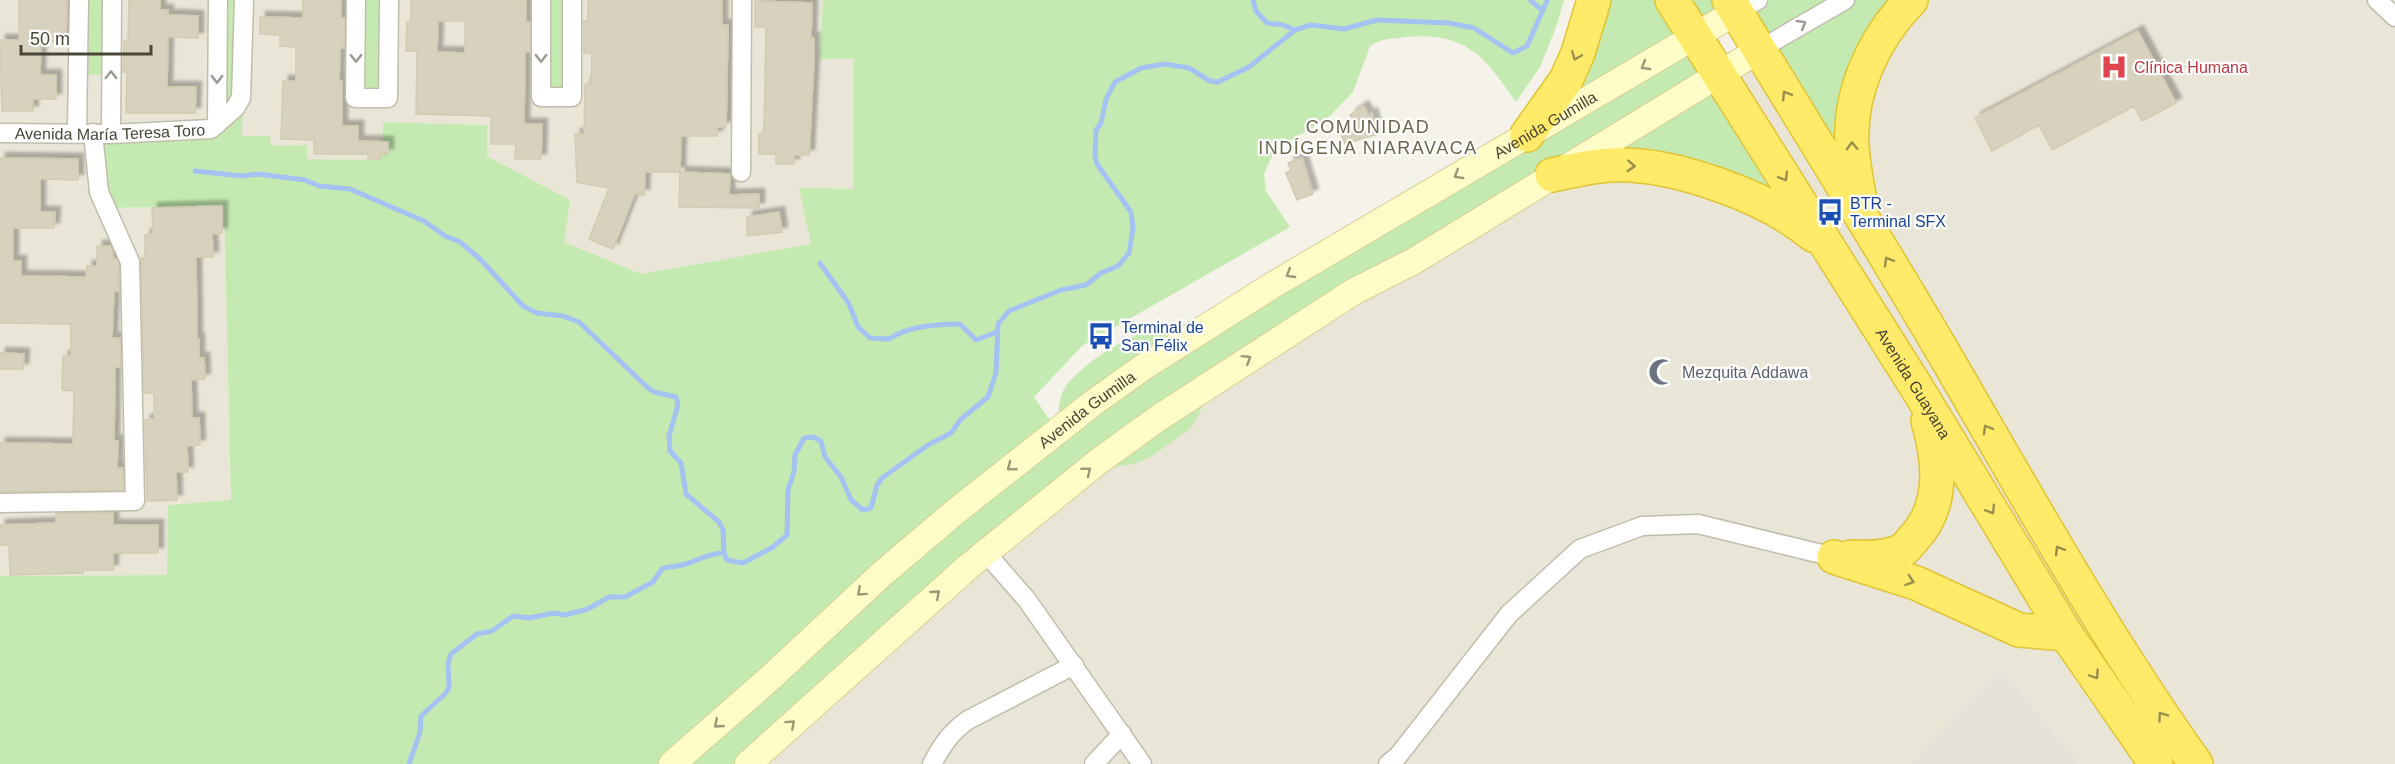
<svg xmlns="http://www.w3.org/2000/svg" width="2395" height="764" viewBox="0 0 2395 764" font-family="Arial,sans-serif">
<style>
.residential{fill:#e9e6d7}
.industrial{fill:#e4e2da}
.green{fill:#c5eab1}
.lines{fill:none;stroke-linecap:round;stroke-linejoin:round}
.stream{stroke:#a4c3f2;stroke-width:5}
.building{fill:#d7d2be;stroke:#d2cbb1;stroke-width:1.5;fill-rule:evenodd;filter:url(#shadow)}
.street-casing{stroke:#c1bdab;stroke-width:21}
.secondary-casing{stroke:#d6d198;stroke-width:28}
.highway-casing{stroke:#e1c336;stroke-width:36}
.street{stroke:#fff;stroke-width:18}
.secondary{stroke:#fffcc8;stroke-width:26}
.highway{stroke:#ffea69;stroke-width:33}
.oneway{stroke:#9b9991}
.oneway2{stroke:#9b8f4e}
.oneway3{stroke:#9b9778}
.labels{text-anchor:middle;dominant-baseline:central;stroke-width:4.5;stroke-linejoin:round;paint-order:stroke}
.health-label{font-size:16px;fill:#be3a42;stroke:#fff;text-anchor:start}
.street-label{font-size:16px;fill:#494537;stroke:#fff}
.transit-label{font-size:16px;fill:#164399;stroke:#fff;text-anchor:start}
.worship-label{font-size:16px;fill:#5b616d;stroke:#fff;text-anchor:start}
.neighbourhood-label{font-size:18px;letter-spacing:1.5px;fill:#6c654e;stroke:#fff}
</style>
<defs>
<filter id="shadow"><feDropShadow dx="5.5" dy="-5.5" stdDeviation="1.5" flood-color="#0004"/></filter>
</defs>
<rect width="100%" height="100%" fill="#f5f3e9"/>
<!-- residential -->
<path class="residential" d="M0,0H823L819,59H854L853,189L812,244L641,275L563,242L569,200L487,156V125L383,122L382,160L306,159L270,146V136L106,208L224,206L231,500L167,575L0,576Z
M1845,0H2377L2395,15V764H748L1085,473Z"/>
<!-- industrial -->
<path class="industrial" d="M2001,669L2078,764H1912Z"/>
<!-- green -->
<path class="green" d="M79,0H112L111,75H78Z
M217,0H244L242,136H270L271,146L307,145V159L382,160L383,122L487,125V156L570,200L564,242L641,274L811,244L799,188L853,189L854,59H819L823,0H1564L1556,27L1540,67L1516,102C1484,57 1468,32 1406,37C1393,39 1381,38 1370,46L1353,92L1326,120L1292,139L1273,154L1264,174L1266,191L1290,227L1082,346L1034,397L1057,430C1059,417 1057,401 1064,389C1080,364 1128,335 1157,328C1174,324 1194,324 1213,322L1527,135L1594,0H1911L1895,16L1853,167L1736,13L1695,36L1786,214L1584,168L1210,384L1198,417L1190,429L1152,456L1137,463L1085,473L748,764H0V576L167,575L168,505L231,500L224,206L106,208L93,133L214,135Z
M356,0H389L388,98H355Z
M541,0H572V97H541Z"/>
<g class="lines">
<!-- stream -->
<path class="stream" d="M1253,0L1256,11L1267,23L1283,25L1295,30
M1530,0L1543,11
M195,171L242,176L258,174L305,180L319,186L350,189L424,221L445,236L460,242L481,260L523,306L537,313L563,316L579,322L647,387L654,392L676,397L678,405L669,436L670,451L681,463L686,494L719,522L723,530L724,553L727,560L743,563L773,547L787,535L788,490L794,472L795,455L804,438L813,437L821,441L825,457L841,477L851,500L863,510L871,508L877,485L882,478L928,445L951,433L961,419L988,397L996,373L998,324L1009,311L1061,290L1086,285L1101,273L1118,266L1129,253L1133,228L1131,212L1097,164L1095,156L1096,130L1101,123L1106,99L1115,82L1141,68L1165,64L1189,68L1210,81L1218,82L1249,67L1295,30L1311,25L1344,29L1377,20L1449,23L1474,28L1513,53L1527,46L1547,1
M820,263L849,304L858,327L870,338L889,339C908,326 937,324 960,324L976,340L997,332
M409,764L420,732L421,716L445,694L449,687L448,663L451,654L477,634L492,631L513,616L529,618L554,613L565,615L588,609L609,597H625L653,582L662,569C669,566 675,567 682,565C696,562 710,552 724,553"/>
</g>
<!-- building -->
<path class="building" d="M19,0H67L66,41H41L40,75H56V99H33V111H2L0,40H19Z
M129,0H160V10H168V15L198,16V38L168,37L167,87H196L195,113H126L127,72H123L124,41H128Z
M303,0H341V18H345L344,48L340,47L339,81H342V126H358V141L388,142V154H381V159H368V154H314V140L281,139L283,81H296V47L280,46V35L260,34V17L303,18Z
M411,0H526V22H530V52H525L524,124H542L541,159H515L516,144H491V116L416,114L417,51H406L407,22H411ZM438,21H465V53L437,52Z
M588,0H722V25H728L726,127H717V136H681L680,172H645L644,195L635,193L613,249L589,239L609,188L577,182L575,134H584L585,84H591L592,53H584V21H588Z
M755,1L812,3L811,38H814V59L809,155H794V164H776V154H759V134H764L766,27H755Z
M2138,31L2176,103L2142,121L2134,106L2052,150L2039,125L1992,151L1975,118Z
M1363,106L1369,116L1372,113L1378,134L1345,144L1339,129L1356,123L1350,115Z
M0,158L78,159V180L40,179V212H55L54,228H13V261H21V276L86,277L87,266H97V246H111L114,260L117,259L119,264V291H114L112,338H120L121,367H115L114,441H118L117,468H123L124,490L0,492V443L73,444L74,391L62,390L63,356H71V324L0,323Z
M1302,158L1313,194L1297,200L1286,173L1291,170L1288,163Z
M680,172L730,174L729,195L759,194V208L679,207Z
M222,206V233L212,234L213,257H196L197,339H199V358H204L205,379L191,380L192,418H199L200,445L187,446L188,472H176L177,500L147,501L145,420L154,419V393H144L141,258H145V235L153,234L152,208Z
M779,212L782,232L747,236V217Z
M0,353L24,354L23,369H0Z
M56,513H113V525H158V553H113V570H83V573L10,575L9,545H0V525L56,523Z"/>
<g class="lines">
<defs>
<g id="street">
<path d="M356,0L355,98H388L389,0"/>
<path d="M541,0V97H572V0"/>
<path d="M2377,0L2395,17"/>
<path d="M1736,12L1758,0"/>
<path d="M1759,50L1845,0"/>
<path d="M217,124L218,0"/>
<path id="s1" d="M0,133L111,134L211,129L235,108L241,98L244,0"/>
<path d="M77,133L79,0"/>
<path d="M111,134L112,0"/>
<path d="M741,172L742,0"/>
<path d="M0,503L135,501L130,262L99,192L93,133"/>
<path d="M986,553L1027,600L1142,764"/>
<path d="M932,764C942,745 951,732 968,720L1074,665"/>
<path d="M1094,764L1122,734"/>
<path d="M1388,764L1398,756L1509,614L1580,549L1642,526L1698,524L1834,557"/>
</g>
<g id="secondary">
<path id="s2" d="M672,764L769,679L883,573L955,512L1093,403L1145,366L1273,285L1736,12"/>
<path d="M748,764L969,566L1099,461L1157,419L1353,292L1414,261L1759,50"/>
</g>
<g id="highway">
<path id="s3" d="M1672,0L1917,388L2066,634L2156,764"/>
<path d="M1729,0C1800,117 1873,233 1943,352C2024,491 2102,632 2196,764"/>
<path d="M1527,135L1566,80L1578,53L1594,0"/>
<path d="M1552,175C1572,171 1591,166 1611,165C1671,162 1767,196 1813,235"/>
<path d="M1861,205C1857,185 1853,165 1852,145C1849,91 1874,38 1911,0"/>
<path d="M1834,557L1916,583L2019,630L2066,634"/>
<path d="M1851,557C1868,558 1885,558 1901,551C1906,549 1910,542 1914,538C1944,506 1940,461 1928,421"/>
</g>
</defs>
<!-- street casing -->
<use href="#street" class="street-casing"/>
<!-- secondary casing -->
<use href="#secondary" class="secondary-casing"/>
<!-- highway casing -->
<use href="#highway" class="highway-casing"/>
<!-- street -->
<use href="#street" class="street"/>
<!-- secondary -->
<use href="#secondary" class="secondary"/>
<!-- highway -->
<use href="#highway" class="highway"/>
</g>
<!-- one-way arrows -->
<defs><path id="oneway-chevron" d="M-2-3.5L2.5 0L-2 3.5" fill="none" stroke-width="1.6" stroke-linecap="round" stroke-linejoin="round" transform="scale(1.5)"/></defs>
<g class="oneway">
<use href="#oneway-chevron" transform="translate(1802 24) rotate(-31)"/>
<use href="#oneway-chevron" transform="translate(356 58) rotate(90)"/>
<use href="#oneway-chevron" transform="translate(541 58) rotate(90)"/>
<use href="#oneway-chevron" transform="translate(111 75) rotate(-90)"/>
<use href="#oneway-chevron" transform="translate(217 79) rotate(90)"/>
</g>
<g class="oneway2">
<use href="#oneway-chevron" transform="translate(1576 56) rotate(112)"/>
<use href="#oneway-chevron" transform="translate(1786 95) rotate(-121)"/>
<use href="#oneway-chevron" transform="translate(1852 146) rotate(-92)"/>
<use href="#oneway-chevron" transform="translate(1631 166) rotate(4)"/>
<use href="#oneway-chevron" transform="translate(1784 177) rotate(58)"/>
<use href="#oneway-chevron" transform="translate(1888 261) rotate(-121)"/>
<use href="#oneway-chevron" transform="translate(1987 429) rotate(-120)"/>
<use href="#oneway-chevron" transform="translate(1991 510) rotate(59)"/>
<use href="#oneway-chevron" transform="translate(2059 550) rotate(-121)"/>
<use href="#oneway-chevron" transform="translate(1910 581) rotate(19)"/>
<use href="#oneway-chevron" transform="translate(2095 675) rotate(56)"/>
<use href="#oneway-chevron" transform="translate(2162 716) rotate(-125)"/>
</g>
<g class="oneway3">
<use href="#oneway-chevron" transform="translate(1645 66) rotate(150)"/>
<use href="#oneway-chevron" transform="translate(1458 175) rotate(149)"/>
<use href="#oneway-chevron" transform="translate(1290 274) rotate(149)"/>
<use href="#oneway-chevron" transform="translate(1247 359) rotate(-32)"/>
<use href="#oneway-chevron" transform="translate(1011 467) rotate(142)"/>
<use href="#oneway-chevron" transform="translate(1087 471) rotate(-39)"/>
<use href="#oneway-chevron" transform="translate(861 592) rotate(138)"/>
<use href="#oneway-chevron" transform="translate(936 594) rotate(-41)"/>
<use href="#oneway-chevron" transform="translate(718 724) rotate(139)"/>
<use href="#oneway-chevron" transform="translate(791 724) rotate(-42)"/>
</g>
<!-- icons -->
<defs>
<symbol id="hospital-bare" viewBox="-9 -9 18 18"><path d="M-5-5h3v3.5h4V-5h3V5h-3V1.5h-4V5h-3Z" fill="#e0444e" stroke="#fff" stroke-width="2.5" paint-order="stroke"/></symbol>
<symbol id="bus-bare" viewBox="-9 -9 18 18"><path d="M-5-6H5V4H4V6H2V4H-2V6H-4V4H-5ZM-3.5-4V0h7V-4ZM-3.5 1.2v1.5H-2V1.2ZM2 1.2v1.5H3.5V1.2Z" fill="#1a4fb4" stroke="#fff" stroke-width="2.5" paint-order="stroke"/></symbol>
<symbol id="mosque-bare" viewBox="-9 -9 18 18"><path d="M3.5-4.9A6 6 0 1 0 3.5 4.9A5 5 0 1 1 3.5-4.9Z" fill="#6b7280" stroke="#fff" stroke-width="2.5" paint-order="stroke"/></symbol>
</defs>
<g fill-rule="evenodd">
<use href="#hospital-bare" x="2095" y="48" width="38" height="38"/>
<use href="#bus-bare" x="1811" y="193" width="38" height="38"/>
<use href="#bus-bare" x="1082" y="317" width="38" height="38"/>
<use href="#mosque-bare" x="1643" y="353" width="38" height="38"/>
</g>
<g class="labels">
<!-- health labels -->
<g class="health-label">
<text x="2134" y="67">Clínica Humana</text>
</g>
<!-- street labels -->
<g class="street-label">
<text stroke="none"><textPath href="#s2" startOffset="1086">Avenida Gumilla</textPath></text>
<text stroke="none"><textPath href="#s1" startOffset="110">Avenida María Teresa Toro</textPath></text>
<text stroke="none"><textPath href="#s3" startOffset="453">Avenida Guayana</textPath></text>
<text stroke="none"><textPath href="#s2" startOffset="546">Avenida Gumilla</textPath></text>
</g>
<!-- transit labels -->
<g class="transit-label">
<text x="1850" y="203">BTR -<tspan x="1850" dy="18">Terminal SFX</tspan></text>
<text x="1121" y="327">Terminal de<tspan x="1121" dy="18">San Félix</tspan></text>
</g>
<!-- worship labels -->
<g class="worship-label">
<text x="1682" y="372">Mezquita Addawa</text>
</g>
<!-- neighbourhood labels -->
<g class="neighbourhood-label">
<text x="1368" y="127">COMUNIDAD<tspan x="1368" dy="21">INDÍGENA NIARAVACA</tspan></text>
</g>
</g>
<!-- scale -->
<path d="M21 45v9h130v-9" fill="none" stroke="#494537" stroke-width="3"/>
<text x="30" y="45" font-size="18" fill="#494537" stroke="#ffffff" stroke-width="4.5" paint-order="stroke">50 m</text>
</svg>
